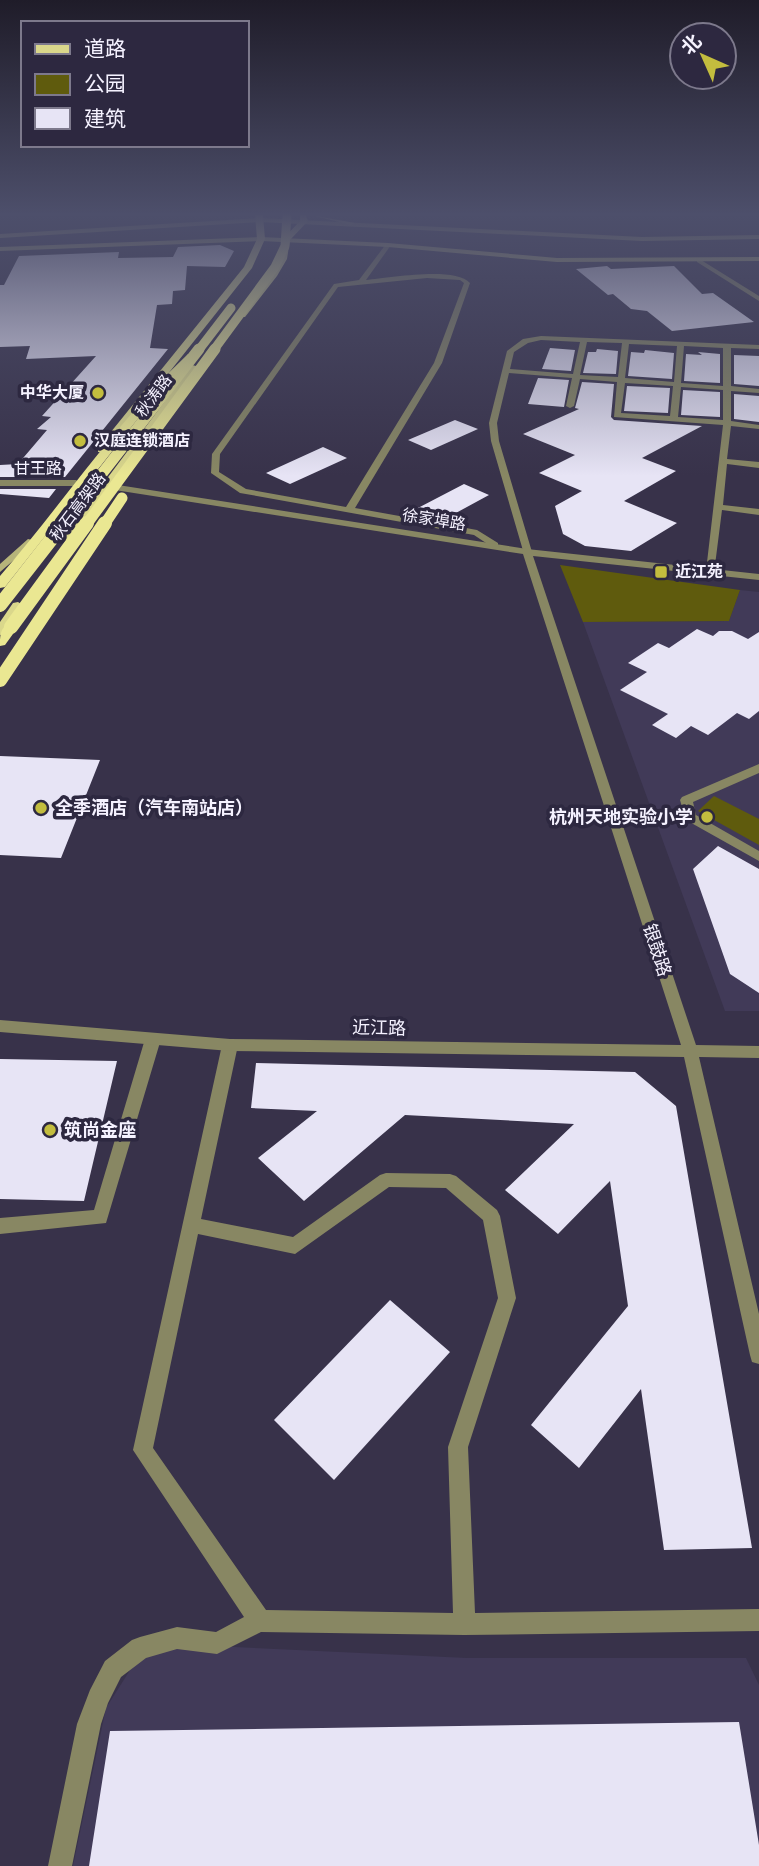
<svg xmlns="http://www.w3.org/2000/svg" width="759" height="1866" viewBox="0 0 759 1866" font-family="Signika,'Noto Sans SC',sans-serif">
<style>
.built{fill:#413a58}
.green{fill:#5f5b0d}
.building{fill:#e7e4f5}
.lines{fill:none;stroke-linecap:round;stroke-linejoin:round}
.service{fill:#888763;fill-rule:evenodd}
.minor{fill:#888763;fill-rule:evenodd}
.secondary{fill:#b6b47a;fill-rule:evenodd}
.primary{fill:#dad78b;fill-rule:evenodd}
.trunk{fill:#eae792;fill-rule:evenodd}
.trunk-bridge-far2{stroke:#eae792;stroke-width:9}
.trunk-bridge-far1{stroke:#eae792;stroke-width:11}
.trunk-bridge{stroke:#eae792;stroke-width:14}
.poi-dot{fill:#c3bd3e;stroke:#2d2840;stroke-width:2.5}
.labels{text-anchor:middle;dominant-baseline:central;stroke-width:7;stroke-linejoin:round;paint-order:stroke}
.far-poi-label{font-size:16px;font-weight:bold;fill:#f5f2ff;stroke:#2d2840;text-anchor:start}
.far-street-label{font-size:16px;fill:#f5f2ff;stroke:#2d2840}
.poi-label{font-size:18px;font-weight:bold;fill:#f5f2ff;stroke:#2d2840;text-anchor:start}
.street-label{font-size:18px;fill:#f5f2ff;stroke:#2d2840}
</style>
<rect width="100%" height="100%" fill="#38324a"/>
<!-- built -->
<path class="built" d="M740,590L759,592V1011H725L583,622L729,621Z
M191,1645L467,1658H746L759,1685V1866H73L106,1708L132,1667L155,1652Z"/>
<!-- green -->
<path class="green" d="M560,565L740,590L729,621L583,622Z
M714,796L759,819V845L698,811Z"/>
<!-- building -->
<path class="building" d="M220,245L234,251L225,267L187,266L185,290L173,291L172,304L157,305L150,348L168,349L65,477H0V465L18,464L47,430L37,429L51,417L42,416L96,356L26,359L30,346L0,347V285H4L19,256L119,252L118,258L173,257L178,247Z
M607,266L611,269L674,266L702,294L713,293L754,322L672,331L647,311L631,309L613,294L608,295L576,269Z
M550,348L575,350L571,371L542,369Z
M597,349L618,351L616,374L583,373L588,352H596Z
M645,350L674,353L672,379L628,376L631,352L644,353Z
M698,352L720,354V383L684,381L686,354L702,355Z
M734,355L759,356V386L734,384Z
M538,378L569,380L564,407L528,404Z
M582,382L614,384L611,417L614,420L702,426L642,458L676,471L624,501L677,523L631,551L585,546L563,534L555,506L582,491L539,473L575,455L523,434L579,409L575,408Z
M627,386L670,388L668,413L624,411Z
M683,390L720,392V417L681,415Z
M734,394L759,396V422L734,419Z
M455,420L478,429L431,450L408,440Z
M323,447L347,458L290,484L266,473Z
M464,484L489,495L443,520L416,509Z
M0,489H56L49,498L0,494Z
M697,629L713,636L719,631H732L748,639L759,632V711L749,719L737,713L708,735L691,726L676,738L652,725L668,714L620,690L647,672L628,663L658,643L669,648Z
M0,756L100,760L61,858L0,855Z
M718,846L759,869V993L730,974L693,869Z
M0,1059L117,1061L84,1201L0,1199Z
M256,1063L635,1072L676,1106L752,1548L664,1550L641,1389L579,1468L531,1425L628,1306L610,1181L558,1234L505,1190L574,1124L405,1115L304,1201L258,1158L317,1111L251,1108Z
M390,1300L450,1352L334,1480L274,1420Z
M739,1722L759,1845V1866H89L110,1731Z"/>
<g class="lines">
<!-- service -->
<path class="service" d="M386,244L391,245L366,280C389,278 455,266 470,283L442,363L355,508L477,530L498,543V547H492L474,535L240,493L211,473L212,454L334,284L359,280ZM427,278L460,280L464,283L434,363L346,507L246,489L219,472L220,454L338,287Z
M697,260H701L759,296V301L697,262Z
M541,336L759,345V349L731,348V386L759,389V393L731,391V421L759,425V429L731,426L727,459L759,462V468L727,464L723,505L759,509V515L722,510L714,573L706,571L723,425L614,417L617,382L580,379L574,406L570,408L566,406L572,378L509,373L497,423L499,441L532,552L524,554L491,441L489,423L507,351L523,339ZM541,340L580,342L573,374L510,369L514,352L528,343ZM587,342L622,343L618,377L580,375ZM629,344L677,346L674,382L625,378ZM684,346L723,348V386L681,383ZM625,383L673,386L670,416L621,413ZM681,387L723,390V420L678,417Z
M759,764V773L693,802L696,815L759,851V861L686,820L680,800L682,797Z
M153,1033L158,1035L161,1039L106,1223L0,1234V1218L94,1210L145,1039L148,1035Z
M230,1039L235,1041L238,1045L201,1219L293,1237L380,1175L386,1173L450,1174L456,1176L497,1210L500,1216L516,1298L468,1447L475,1613L759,1609V1631L464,1635L261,1632L217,1654L177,1649L146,1658L121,1677L108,1703L101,1724L72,1866H48L77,1724L90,1690L105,1661L132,1640L140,1637L177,1627L216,1632L244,1617L133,1450L222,1045L225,1041ZM389,1187L446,1188L483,1220L498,1298L448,1447L453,1613L266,1610L153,1448L198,1234L295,1254Z"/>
<!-- minor -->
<path class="minor" d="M0,480H76L80,483L76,486H0Z
M105,483L527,549L759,574V580L533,556L696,1045L759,1046V1058L699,1057L759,1314V1364L752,1362L750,1355L684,1057L230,1051L0,1032V1020L230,1039L681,1045L523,554L102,488L101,486Z"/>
<!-- secondary -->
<path class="secondary" d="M260,218L642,237L759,235V239L642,241L260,222L0,238V234Z
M261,237L388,243L557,258L759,257V261L557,262L388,247L261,241L0,251V247Z
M28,539L36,541L0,572V564Z"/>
<!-- primary -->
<path class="primary" d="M255,215H263L265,239L252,268L106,452H98V448L244,267L257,239Z
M300,215H306L308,221L290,240L287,259L277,276L245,317H239L279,259L282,240L300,221Z
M311,215L355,223L351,225Z
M192,365L200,367L72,540H64V536Z
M18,602L24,606L5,634L0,635V622L13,603Z"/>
<!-- trunk -->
<path class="trunk" d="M188,354L197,356L144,411L5,587L0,588V576C64,502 117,421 188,354Z
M11,623L18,627L5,645L0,646C0,636 0,626 11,623Z"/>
<!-- trunk-bridge-far2 -->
<path class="trunk-bridge-far2" d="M198,351L231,308
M213,351L275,267L285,246L287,215"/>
<!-- trunk-bridge-far1 -->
<path class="trunk-bridge-far1" d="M62,525L199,349
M86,525L215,349
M104,525L122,498"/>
<!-- trunk-bridge -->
<path class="trunk-bridge" d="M0,605L64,523
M11,627L87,523
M0,680L105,523"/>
</g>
<!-- sky -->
<linearGradient id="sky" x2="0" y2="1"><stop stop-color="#1f1c29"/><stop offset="0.45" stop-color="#4d4f6b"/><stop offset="1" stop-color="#4d4f6b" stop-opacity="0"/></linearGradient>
<rect width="759" height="476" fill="url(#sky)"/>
<!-- markers -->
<g class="poi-dot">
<circle cx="98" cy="393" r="7"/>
<circle cx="80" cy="441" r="7"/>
<rect x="654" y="565" width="14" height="14" rx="3.5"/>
<circle cx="41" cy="808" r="7"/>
<circle cx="707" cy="817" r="7"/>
<circle cx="50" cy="1130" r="7"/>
</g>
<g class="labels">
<!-- far-poi labels -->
<g class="far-poi-label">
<text x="84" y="393" text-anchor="end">中华大厦</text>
<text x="94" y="441">汉庭连锁酒店</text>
<text x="675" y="572">近江苑</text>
</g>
<!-- far-street labels -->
<g class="far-street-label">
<text transform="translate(154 396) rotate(-53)">秋涛路</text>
<text x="38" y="469">甘王路</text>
<text transform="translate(78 507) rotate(-53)">秋石高架路</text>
<text transform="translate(434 520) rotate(9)">徐家埠路</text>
</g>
<!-- poi labels -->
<g class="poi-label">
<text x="55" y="808">全季酒店（汽车南站店）</text>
<text x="693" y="817" text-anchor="end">杭州天地实验小学</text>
<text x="64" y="1130">筑尚金座</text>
</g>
<!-- street labels -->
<g class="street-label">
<text transform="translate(657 950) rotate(72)">银鼓路</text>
<text transform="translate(379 1028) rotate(1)">近江路</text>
</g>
</g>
<!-- legend -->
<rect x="21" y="21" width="228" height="126" fill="#2d2840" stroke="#7d798c" stroke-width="2"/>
<rect x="35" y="44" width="35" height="10" fill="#dad78b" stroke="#7d798c" stroke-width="2"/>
<text x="84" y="56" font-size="21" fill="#f5f2ff">道路</text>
<rect x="35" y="74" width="35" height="21" fill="#5f5b0d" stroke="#7d798c" stroke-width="2"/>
<text x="84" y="91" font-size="21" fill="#f5f2ff">公园</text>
<rect x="35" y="108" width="35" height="21" fill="#e7e4f5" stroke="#7d798c" stroke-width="2"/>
<text x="84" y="126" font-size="21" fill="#f5f2ff">建筑</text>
<!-- north arrow -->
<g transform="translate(703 56) rotate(315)"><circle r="33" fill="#2d2840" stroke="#7d798c" stroke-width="2"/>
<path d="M0-5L12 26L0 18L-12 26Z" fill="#c3bd3e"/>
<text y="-10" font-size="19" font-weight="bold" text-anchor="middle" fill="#f5f2ff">北</text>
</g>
</svg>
